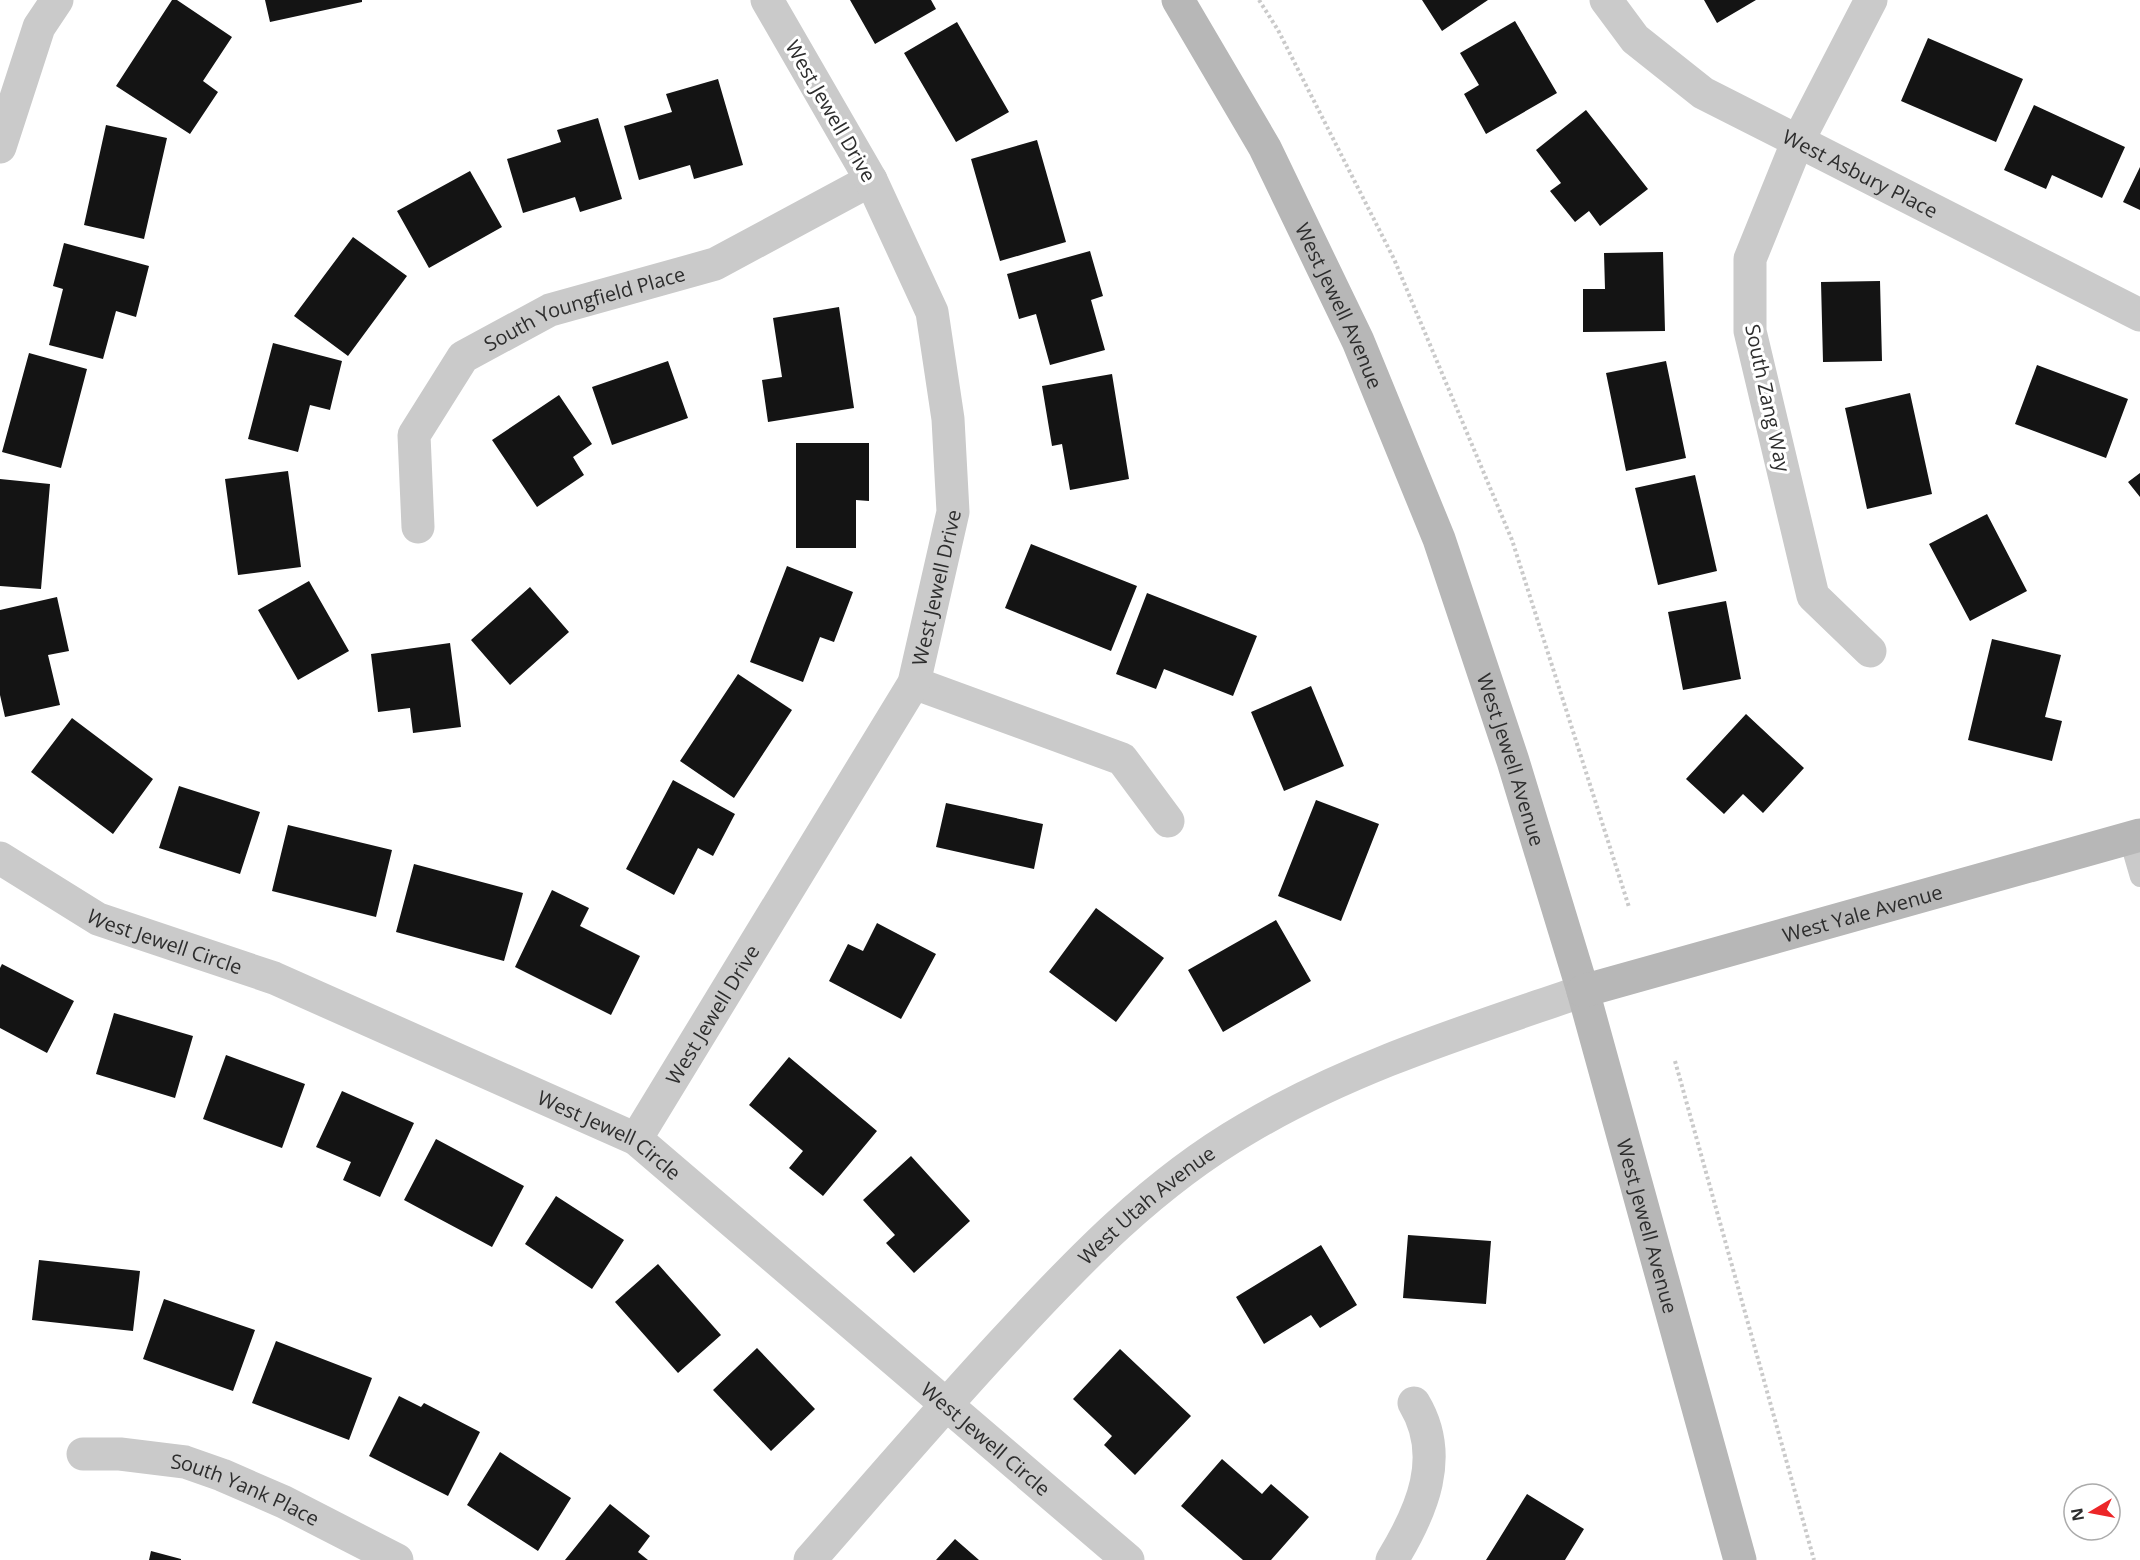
<svg xmlns="http://www.w3.org/2000/svg" width="2140" height="1560" viewBox="0 0 2140 1560" font-family="'Open Sans',sans-serif">
<style>
.building{fill:#141414}
.lines{fill:none;stroke-linecap:round;stroke-linejoin:round}
.path{stroke:#cacaca;stroke-width:4;stroke-dasharray:3 3;stroke-linecap:butt}
.lane{stroke:#cacaca;stroke-width:20}
.street{stroke:#cacaca;stroke-width:33}
.secondary{stroke:#b7b7b7;stroke-width:33}
.labels{text-anchor:middle;dominant-baseline:central;stroke-width:6;stroke-linejoin:round;paint-order:stroke}
.street-label{font-size:20px;fill:#2d2d2d;stroke:#fff}
</style>
<rect width="100%" height="100%" fill="#fff"/>
<!-- building -->
<path class="building" d="M172,0H177L232,37L203,81L218,92L190,134L116,86Z
M265,0H362V2L270,22Z
M850,0H931L936,9L875,44Z
M1422,0H1488L1442,31Z
M1704,0H1756L1717,23Z
M1515,21L1557,93L1486,134L1464,94L1479,85L1460,53Z
M957,22L1009,112L956,142L904,53Z
M1928,38L2023,79L1996,142L1901,101Z
M718,79L743,165L694,179L690,165L639,180L624,126L672,112L666,94Z
M2034,105L2125,147L2102,198L2052,175L2046,189L2004,170Z
M1586,110L1648,189L1600,226L1589,211L1575,222L1550,191L1561,183L1536,150Z
M598,118L622,199L580,212L575,197L523,213L507,159L561,142L557,130Z
M106,125L167,138L144,239L84,225Z
M1037,140L1066,242L1000,261L971,159Z
M2140,167V210L2123,202Z
M470,171L502,227L429,268L397,211Z
M353,237L407,276L348,356L294,316Z
M64,243L149,266L136,317L116,311L103,359L49,345L63,289L53,286Z
M1090,251L1103,296L1091,300L1105,350L1050,365L1036,314L1019,319L1007,274Z
M1663,252L1665,331L1583,332V289H1605L1604,253Z
M1880,281L1882,361L1823,362L1821,282Z
M839,307L854,408L768,422L762,380L782,377L773,318Z
M273,343L342,361L330,410L310,405L298,452L248,439Z
M29,353L87,369L61,468L2,452Z
M668,361L688,418L612,445L592,387Z
M1666,361L1686,458L1626,471L1606,373Z
M2037,365L2128,399L2106,458L2015,424Z
M1112,374L1129,479L1070,490L1062,444L1052,446L1042,386Z
M1910,393L1932,494L1867,509L1845,408Z
M559,395L592,444L573,457L584,475L537,507L492,440Z
M796,443H869V501L856,500V548H796Z
M288,471L301,567L238,575L225,479Z
M2140,473V497L2128,482Z
M1695,475L1717,571L1658,585L1635,488Z
M0,479L50,484L41,589L0,586Z
M1987,514L2027,591L1970,621L1929,544Z
M1031,544L1137,586L1111,651L1005,608Z
M787,566L853,592L834,642L820,637L803,682L750,662Z
M309,581L349,651L298,680L258,610Z
M530,587L569,632L510,685L471,640Z
M1147,593L1257,636L1233,696L1164,669L1156,689L1116,674Z
M57,597L69,651L48,655L60,705L5,717L0,695V610Z
M1726,601L1741,679L1683,690L1668,612Z
M1992,639L2061,655L2045,717L2062,721L2052,761L1968,740Z
M450,643L461,727L413,733L410,708L378,712L371,654Z
M738,674L792,710L734,798L680,761Z
M1311,686L1344,766L1284,791L1251,712Z
M1746,714L1804,768L1763,813L1743,794L1724,814L1686,779Z
M72,718L153,779L113,834L31,772Z
M673,780L735,814L713,856L698,848L674,895L626,869Z
M179,786L260,812L240,874L159,848Z
M1316,800L1379,824L1341,921L1278,896Z
M946,803L1043,824L1034,869L936,847Z
M288,825L392,850L376,917L272,891Z
M414,864L523,893L504,961L396,932Z
M552,890L589,908L580,926L640,956L611,1015L515,967Z
M1096,908L1164,958L1116,1022L1049,972Z
M1276,920L1311,981L1223,1032L1188,970Z
M877,923L936,954L901,1019L829,981L848,944L863,951Z
M2,964L74,1001L47,1053L0,1028V968Z
M114,1013L193,1036L175,1098L96,1074Z
M226,1055L305,1084L282,1148L203,1119Z
M789,1057L877,1131L823,1196L789,1168L803,1151L749,1105Z
M342,1091L414,1123L380,1197L343,1180L351,1162L316,1147Z
M436,1139L524,1186L492,1247L404,1200Z
M911,1156L970,1221L914,1273L886,1243L895,1235L863,1200Z
M556,1196L624,1240L592,1289L525,1244Z
M1408,1235L1491,1241L1486,1304L1403,1298Z
M1321,1245L1357,1305L1320,1328L1311,1315L1264,1344L1236,1297Z
M39,1260L140,1271L133,1331L32,1320Z
M658,1264L721,1335L678,1373L615,1302Z
M164,1299L255,1330L233,1391L143,1359Z
M276,1341L372,1378L349,1440L252,1403Z
M757,1348L815,1409L771,1451L713,1390Z
M1120,1349L1191,1416L1135,1475L1104,1445L1112,1436L1073,1399Z
M399,1396L421,1407L424,1403L480,1432L448,1496L369,1456Z
M500,1452L571,1498L538,1551L467,1505Z
M1222,1459L1262,1494L1271,1484L1309,1517L1271,1560H1243L1181,1506Z
M1527,1494L1584,1529L1565,1560H1486Z
M610,1504L650,1536L638,1552L648,1560H565Z
M955,1539L979,1560H936Z
M151,1551L181,1559V1560H149Z"/>
<g class="lines">
<!-- path -->
<path class="path" d="M1259,0L1278,30L1394,259L1512,540L1629,907
M1675,1061L1814,1560"/>
<!-- lane -->
<path class="lane" d="M2129,839L2140,877"/>
<!-- street -->
<g class="street">
<path id="s1" d="M1606,0L1635,39L1703,93L2140,315"/>
<path d="M0,147L39,27L57,0"/>
<path id="s2" d="M418,527L414,435L463,357L550,310L715,264L871,180"/>
<path d="M1870,651L1813,596L1750,331V259L1797,143L1871,0"/>
<path d="M914,683L1122,759L1168,821"/>
<path id="s3" d="M0,858L98,919L274,978L636,1139L1128,1560"/>
<path id="s4" d="M636,1139L914,683L953,512L948,419L932,312L871,180L767,0"/>
<path id="s5" d="M83,1454H120L185,1462L222,1475L284,1502L397,1560"/>
<path id="s6" d="M810,1560C875,1486 939,1411 1006,1339C1079,1260 1153,1183 1246,1129C1352,1066 1467,1031 1583,991"/>
<path d="M1392,1560C1422,1511 1446,1456 1414,1403"/>
</g>
<!-- secondary -->
<g class="secondary">
<path id="s7" d="M1178,0L1265,148L1358,341L1439,539L1513,761L1583,991L1740,1560"/>
<path id="s8" d="M1583,991L2140,835"/>
</g>
</g>
<g class="labels">
<!-- street labels -->
<g class="street-label">
<text transform="translate(831 111) rotate(60)">West Jewell Drive</text>
<text stroke="none"><textPath href="#s1" startOffset="312">West Asbury Place</textPath></text>
<text stroke="none"><textPath href="#s7" startOffset="346">West Jewell Avenue</textPath></text>
<text stroke="none"><textPath href="#s2" startOffset="316">South Youngfield Place</textPath></text>
<text transform="translate(1768 398) rotate(78)">South Zang Way</text>
<text stroke="none"><textPath href="#s4" startOffset="632">West Jewell Drive</textPath></text>
<text stroke="none"><textPath href="#s7" startOffset="832">West Jewell Avenue</textPath></text>
<text stroke="none"><textPath href="#s8" startOffset="290">West Yale Avenue</textPath></text>
<text stroke="none"><textPath href="#s3" startOffset="186">West Jewell Circle</textPath></text>
<text stroke="none"><textPath href="#s4" startOffset="146">West Jewell Drive</textPath></text>
<text stroke="none"><textPath href="#s3" startOffset="672">West Jewell Circle</textPath></text>
<text stroke="none"><textPath href="#s6" startOffset="490">West Utah Avenue</textPath></text>
<text stroke="none"><textPath href="#s7" startOffset="1318">West Jewell Avenue</textPath></text>
<text stroke="none"><textPath href="#s3" startOffset="1158">West Jewell Circle</textPath></text>
<text stroke="none"><textPath href="#s5" startOffset="168">South Yank Place</textPath></text>
</g>
</g>
<!-- north arrow -->
<g transform="translate(2092 1512) rotate(260)"><circle r="28" fill="#ffffff" stroke="#ababab" stroke-width="1.5"/>
<path d="M0-4.5L10 22L0 15L-10 22Z" fill="#ec2628"/>
<text y="-9" font-size="16" font-weight="bold" text-anchor="middle" fill="#2d2d2d">N</text>
</g>
</svg>
